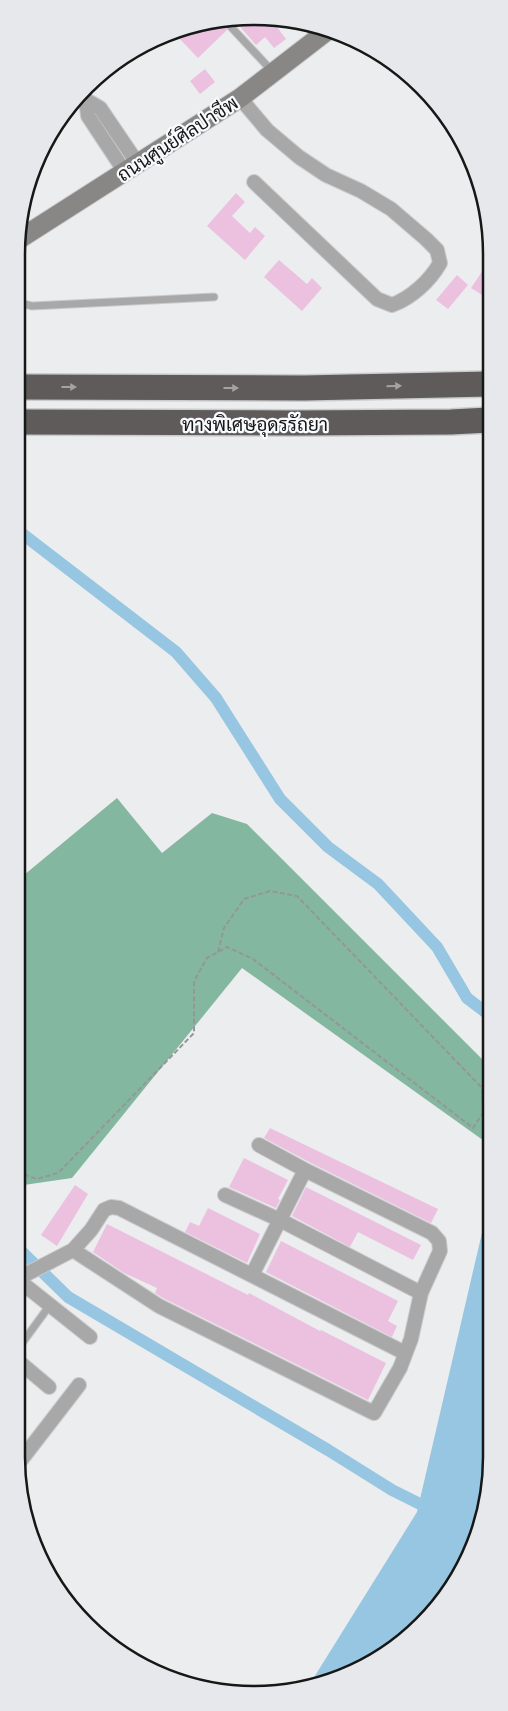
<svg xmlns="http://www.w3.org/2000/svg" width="508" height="1711" viewBox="0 0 508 1711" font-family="'Titillium Web',Sarabun,sans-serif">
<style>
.forest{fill:#84b7a0}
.water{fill:#96c6e1}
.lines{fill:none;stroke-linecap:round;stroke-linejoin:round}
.canal{stroke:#96c6e1;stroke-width:12}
.building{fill:#ecc1e0}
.lane-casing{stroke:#cacbcc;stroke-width:9}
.street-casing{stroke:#cacbcc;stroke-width:16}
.secondary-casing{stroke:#cacbcc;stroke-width:21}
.highway-casing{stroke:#cacbcc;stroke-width:28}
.path{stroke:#959697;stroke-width:2;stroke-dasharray:5 2.5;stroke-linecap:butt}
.lane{stroke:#a9a8a8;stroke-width:7}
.street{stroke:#a9a8a8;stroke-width:14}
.secondary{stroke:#898786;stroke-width:19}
.highway{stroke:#5e5b5a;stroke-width:25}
.oneway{fill:#a4a3a3}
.labels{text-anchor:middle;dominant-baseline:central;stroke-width:4.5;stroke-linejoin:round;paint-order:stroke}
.street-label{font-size:19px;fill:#161717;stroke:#f9fafd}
.rim{fill:none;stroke:#161717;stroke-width:2.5}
</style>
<rect width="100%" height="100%" fill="#ecedef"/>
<!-- forest -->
<path class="forest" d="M117,798L162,853L212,813L247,824L488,1065L487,1143L242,968L72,1178L17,1186L18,880Z"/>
<!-- water -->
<path class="water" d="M488,1207L487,1503L460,1576L399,1645L316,1687H308L417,1512Z"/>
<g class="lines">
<!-- canal -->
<path class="canal" d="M20,532L176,652L216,698L280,799L328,847L378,884L437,947L467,998L488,1014
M17,1247L68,1297L328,1450L392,1490L434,1511"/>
</g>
<!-- building -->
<path class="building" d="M207,21H284L277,27L286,39L274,48L265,37L256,45L236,22L235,23L230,22L226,25L227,30L198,58L175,34Z
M205,69L215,82L200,94L190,81Z
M236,193L245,202L232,216L250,233L255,227L265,236L245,260L207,226Z
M279,260L307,284L312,278L322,288L302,311L264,277Z
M483,270L490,275V300L471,288Z
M457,275L468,285L448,309L436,300Z
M270,1128L438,1209L431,1223L309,1162L264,1138Z
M244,1158L288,1180L278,1199L280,1200L276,1208L229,1187Z
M75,1185L88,1194L57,1246L41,1235Z
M306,1187L421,1245L413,1260L358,1232L350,1247L292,1216Z
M208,1208L260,1234L247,1263L185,1232L190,1222L199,1226Z
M107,1224L248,1295L249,1293L320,1331L321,1330L386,1363L368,1400L163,1298L155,1293L157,1288L124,1273L93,1252Z
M281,1241L398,1301L388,1321L397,1326L392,1337L266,1272Z"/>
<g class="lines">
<defs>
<path id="lane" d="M231,27L272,71
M20,303L32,306L214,297
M17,1350L50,1305"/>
<path id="street" d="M82,96L86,100L100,108L138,164
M240,98L267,130L299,157L326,175L361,191L391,209L426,239L437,250L440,263C430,281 411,298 392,305L377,299L254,182
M86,100L88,116L125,172
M225,1195L280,1220L421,1293
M73,1250L159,1306L374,1413L400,1368L411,1339L421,1293L440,1251L439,1241L432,1233L305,1170L259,1145
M252,1275L305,1170
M17,1279L73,1250L91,1230L104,1210L111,1207L119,1208L405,1353
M17,1279L90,1337
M17,1360L49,1387
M18,1464L79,1385"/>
<path id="secondary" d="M21,238L240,98L327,31"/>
<path id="highway" d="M20,387L304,388L489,384
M20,422L295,423L451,422L489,420"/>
</defs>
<!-- lane casing -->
<use href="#lane" class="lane-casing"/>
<!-- street casing -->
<use href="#street" class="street-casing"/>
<!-- secondary casing -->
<use href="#secondary" class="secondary-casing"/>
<!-- highway casing -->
<use href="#highway" class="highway-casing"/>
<!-- path -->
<path class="path" d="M17,1172L37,1179L58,1173L194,1033V981L207,958L227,947L253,959L473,1128L483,1113L482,1088L297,896L270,891L244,899L224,928L218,952"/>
<!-- lane -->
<use href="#lane" class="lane"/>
<!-- street -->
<use href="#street" class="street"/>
<!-- secondary -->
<use href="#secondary" class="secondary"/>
<!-- highway -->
<use href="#highway" class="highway"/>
</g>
<!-- one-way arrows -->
<defs><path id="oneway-solid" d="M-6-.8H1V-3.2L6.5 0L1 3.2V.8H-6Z" transform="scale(1.25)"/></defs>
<g class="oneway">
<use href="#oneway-solid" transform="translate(394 386) rotate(-1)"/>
<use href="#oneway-solid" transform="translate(69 387)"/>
<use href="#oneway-solid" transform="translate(231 388)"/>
</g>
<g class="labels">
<!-- street labels -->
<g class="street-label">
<text transform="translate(177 138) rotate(-33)">ถนนศูนย์ศิลปาชีพ</text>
<text x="255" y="423">ทางพิเศษอุดรรัถยา</text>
</g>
</g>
<!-- crop -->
<path d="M0 0H508V1711H0ZM254 25H254A229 229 0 0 1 483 254V1457A229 229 0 0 1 254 1686H254A229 229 0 0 1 25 1457V254A229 229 0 0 1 254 25Z" fill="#e7e8eb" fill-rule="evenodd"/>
<path class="rim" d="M254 25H254A229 229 0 0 1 483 254V1457A229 229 0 0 1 254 1686H254A229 229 0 0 1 25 1457V254A229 229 0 0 1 254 25Z"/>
</svg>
